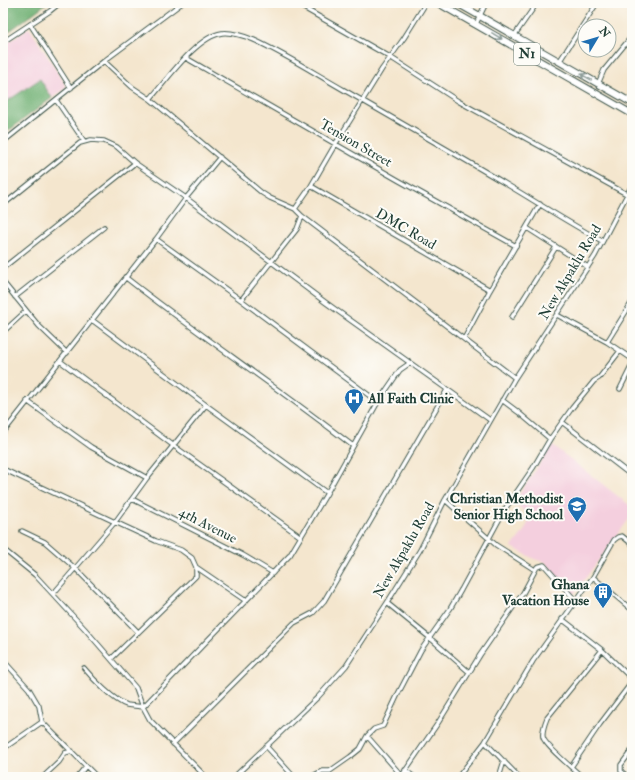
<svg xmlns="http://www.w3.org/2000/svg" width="635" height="780" viewBox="0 0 635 780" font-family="'IM FELL Double Pica',serif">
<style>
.built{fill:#f4cfde}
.forest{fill:#70b073;stroke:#487654}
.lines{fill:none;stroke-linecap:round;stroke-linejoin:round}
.street-casing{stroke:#3f564b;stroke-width:5.5}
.highway-casing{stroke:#3f564b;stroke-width:8}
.street{stroke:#fff;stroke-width:3.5}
.highway{stroke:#fff;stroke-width:6}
.oneway{stroke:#8f9e9a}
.labels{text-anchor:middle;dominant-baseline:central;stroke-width:4;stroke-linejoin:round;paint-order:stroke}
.shield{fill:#fdfcf7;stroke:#62766e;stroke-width:1}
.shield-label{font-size:13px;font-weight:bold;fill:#1f3d34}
.street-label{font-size:14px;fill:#1f3d34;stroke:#fdfcf7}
.poi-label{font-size:14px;font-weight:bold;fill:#1f3d34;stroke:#fdfcf7;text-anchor:end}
</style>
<rect width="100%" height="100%" fill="#fdfcf7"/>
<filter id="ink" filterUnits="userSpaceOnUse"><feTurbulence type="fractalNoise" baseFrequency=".025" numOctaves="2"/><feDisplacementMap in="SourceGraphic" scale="8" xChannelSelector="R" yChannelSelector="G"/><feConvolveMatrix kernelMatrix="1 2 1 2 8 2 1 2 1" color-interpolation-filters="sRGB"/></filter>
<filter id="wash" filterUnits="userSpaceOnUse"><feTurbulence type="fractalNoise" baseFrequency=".012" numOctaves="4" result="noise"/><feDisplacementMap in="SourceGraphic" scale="16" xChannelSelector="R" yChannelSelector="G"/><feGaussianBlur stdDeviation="0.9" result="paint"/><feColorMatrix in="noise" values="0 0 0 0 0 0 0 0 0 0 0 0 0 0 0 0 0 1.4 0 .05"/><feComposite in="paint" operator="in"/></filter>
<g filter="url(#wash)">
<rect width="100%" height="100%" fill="#f4e6ce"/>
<!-- built -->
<path class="built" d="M28,28L30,29L66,86V88L52,98L40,79L3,104V46Z
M552,445L632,507V515L573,595L545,562L534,559L512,547L524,531L532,515L513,504Z"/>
<!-- forest -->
<path class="forest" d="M3,3H47L3,36Z
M40,79L52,98L8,131L3,125V104Z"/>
</g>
<g filter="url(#ink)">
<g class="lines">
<defs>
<path id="street" d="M295,3L390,57L458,101L632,197
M30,24L71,88
M476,24L486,3
M514,36L537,3
M3,42L50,11L60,3
M186,58L398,180L516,246
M104,61L132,87L150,99L262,193L270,198L295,209L302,216L515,378
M559,62L597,3
M598,84L604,70L632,36
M150,99C167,80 196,37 222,33C231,32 245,36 254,40C285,54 314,73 344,90C398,121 452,152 506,184C538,203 569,223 602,241
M56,100L84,141
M3,142L104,61L182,3
M311,186L490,290
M3,205L80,143L91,140L104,141L117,147L135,163L186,198L325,302L490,420
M295,209L311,186L336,143L382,69L404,38L426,3
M527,228L588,267
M156,239L241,300L378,402
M3,268L135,163
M125,277C200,336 279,388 353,446
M3,282L39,326L67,353
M15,297L104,227
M241,300L297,229L302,216
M557,315L607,342L632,359
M512,317L556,247
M92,320L206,405L327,493
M3,332L26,311
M464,339L490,290L540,204
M607,342L632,302
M60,361L174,446L301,537
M620,389L632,365
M502,400L518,412L550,439
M27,401L91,447L147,478
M562,422L632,476
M3,433L156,239L186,198L220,157
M3,469L115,522L156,541L181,550L192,558L196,567V576L111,659
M132,499L243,555L273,573
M445,500L496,545L535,570
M22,531L45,542L76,569L138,632
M3,549L35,575L85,629L136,688L143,707L150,720L206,777
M196,567L246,601
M593,577L632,610
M53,594L115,522L147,478L206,405
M387,603L430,638L469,672
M562,619L602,650L632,679
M3,660L29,689L39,706L42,722L97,777
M84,668C93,679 114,701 127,705C132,706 138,706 143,707
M143,707L290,555L327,493L378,402L400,370L410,363
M367,736L402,776
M485,742L519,777
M173,744L294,623L313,613L324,601L447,390
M266,746L294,777
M3,749L42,722
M571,767L600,724L632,682
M405,770L414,777
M43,777L59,762L65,753L72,751
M77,777L86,766
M234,777L318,697L346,666L387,603L420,550L445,500L515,378L595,256L632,185
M311,777L322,771H330L350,757L360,749L367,736L374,729L383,726L399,692L421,650L450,609L461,590L505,509L533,468L550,439L572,408L594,381L599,378L620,351
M401,777L438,723L480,655L523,593L537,567L544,565L576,601
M458,777L485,742L533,661L593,577L614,540L618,537L622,536L632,544
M499,777L504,761
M582,777C575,770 544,745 543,737C542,731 545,723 547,718L602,650
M628,777L621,771V765L632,750"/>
<path id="highway" d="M438,3L632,114
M457,3L632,103"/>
</defs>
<!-- street casing -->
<use href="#street" class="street-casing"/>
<!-- highway casing -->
<use href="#highway" class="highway-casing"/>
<!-- street -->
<use href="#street" class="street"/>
<!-- highway -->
<use href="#highway" class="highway"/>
</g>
<!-- one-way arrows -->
<defs><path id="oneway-shaft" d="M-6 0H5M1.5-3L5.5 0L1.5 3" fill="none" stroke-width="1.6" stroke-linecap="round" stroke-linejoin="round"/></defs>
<g class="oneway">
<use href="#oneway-shaft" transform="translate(497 36) rotate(31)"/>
<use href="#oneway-shaft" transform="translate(586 77) rotate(-151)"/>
</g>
</g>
<!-- icons -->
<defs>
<symbol id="hospital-pin" viewBox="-11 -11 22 30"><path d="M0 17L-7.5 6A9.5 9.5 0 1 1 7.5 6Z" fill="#1f6fb2" stroke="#fdfcf7"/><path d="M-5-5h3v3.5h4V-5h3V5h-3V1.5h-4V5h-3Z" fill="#fff"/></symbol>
<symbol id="school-pin" viewBox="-11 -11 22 30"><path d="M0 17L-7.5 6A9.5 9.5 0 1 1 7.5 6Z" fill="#1f6fb2" stroke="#fdfcf7"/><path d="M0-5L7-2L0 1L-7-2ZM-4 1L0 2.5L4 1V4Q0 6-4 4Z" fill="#fff"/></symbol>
<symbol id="building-pin" viewBox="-11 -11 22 30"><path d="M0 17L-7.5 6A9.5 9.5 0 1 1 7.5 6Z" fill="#1f6fb2" stroke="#fdfcf7"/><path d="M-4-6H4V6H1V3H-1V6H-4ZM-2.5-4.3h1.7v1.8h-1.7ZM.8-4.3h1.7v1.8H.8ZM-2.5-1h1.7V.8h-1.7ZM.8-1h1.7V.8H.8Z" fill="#fff"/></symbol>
</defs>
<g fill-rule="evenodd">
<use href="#hospital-pin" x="343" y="387" width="22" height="30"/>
<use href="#school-pin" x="566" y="495" width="22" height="30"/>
<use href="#building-pin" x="592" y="581" width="22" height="30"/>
</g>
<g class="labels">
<!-- shield labels -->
<rect class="shield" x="514" y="43" width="26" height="22" rx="3"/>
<g class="shield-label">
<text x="527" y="54">N1</text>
</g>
<!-- street labels -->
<g class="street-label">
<text transform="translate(356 143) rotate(30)">Tension Street</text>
<text transform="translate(406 229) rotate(30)">DMC Road</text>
<text transform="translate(570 272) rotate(-59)">New Akpaklu Road</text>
<text transform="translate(208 525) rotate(27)">4th Avenue</text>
<text transform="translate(404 550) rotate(-60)">New Akpaklu Road</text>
</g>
<!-- poi labels -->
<g class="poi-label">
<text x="368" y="398" text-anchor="start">All Faith Clinic</text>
<text x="563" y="498">Christian Methodist<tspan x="563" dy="16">Senior High School</tspan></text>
<text x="589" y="584">Ghana<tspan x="589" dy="16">Vacation House</tspan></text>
</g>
</g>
<!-- margin -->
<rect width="635" height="780" fill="none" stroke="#fdfcf7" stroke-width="16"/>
<!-- north arrow -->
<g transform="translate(597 38) rotate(52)"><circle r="19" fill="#fdfcf7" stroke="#a4b0a9"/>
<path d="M0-3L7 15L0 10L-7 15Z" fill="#1f6fb2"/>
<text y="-6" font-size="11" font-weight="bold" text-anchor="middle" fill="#1f3d34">N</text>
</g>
</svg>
